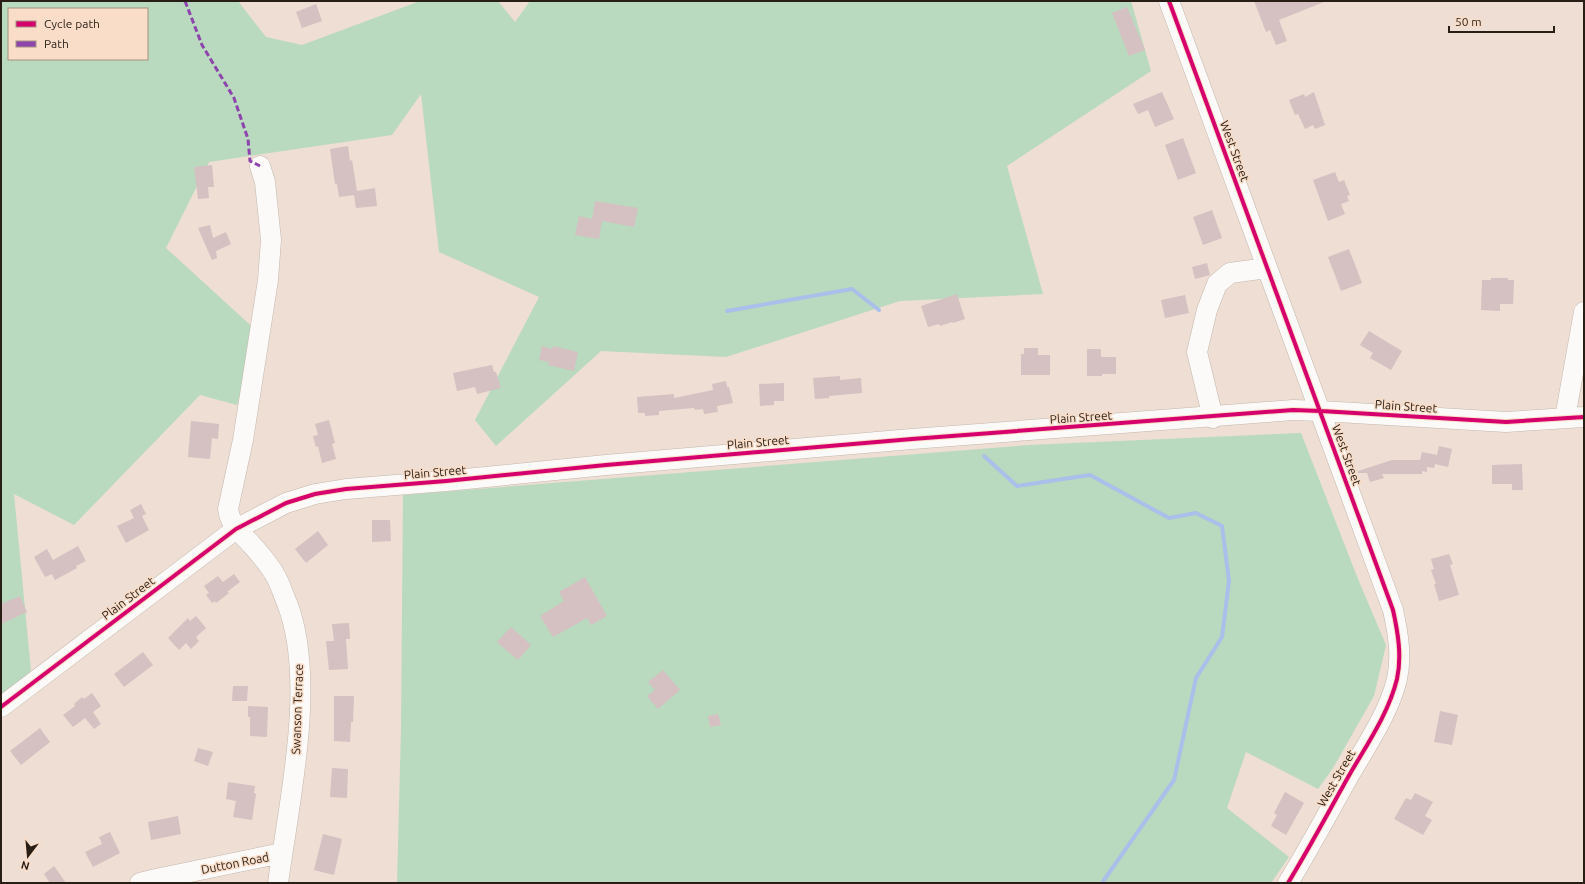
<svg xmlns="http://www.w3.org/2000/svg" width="1585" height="884" viewBox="0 0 1585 884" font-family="Ubuntu,sans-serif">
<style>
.green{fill:#b9dabf;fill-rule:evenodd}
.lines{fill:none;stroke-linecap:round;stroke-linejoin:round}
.stream{stroke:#aabfe9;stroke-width:4}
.building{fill:#d5c0c2}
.minor-casing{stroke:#c3b7ae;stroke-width:21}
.minor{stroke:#fcfaf8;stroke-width:20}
.quiet{stroke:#8e44ad;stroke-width:3;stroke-dasharray:6 3;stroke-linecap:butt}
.cycleway-casing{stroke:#f9ddc8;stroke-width:6}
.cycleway{stroke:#d6006c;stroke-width:4}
.labels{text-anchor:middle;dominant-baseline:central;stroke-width:3;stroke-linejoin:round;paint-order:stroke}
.street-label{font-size:12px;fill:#281e16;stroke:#f9ddc8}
</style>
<rect width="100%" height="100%" fill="#eeded3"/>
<!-- green -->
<path class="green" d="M1,1H238L266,37L302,45L420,1H498L515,22L530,1H1131L1151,71L1007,166L1043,294L900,301L726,357L601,351L496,446L475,420L539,297L439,252L421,94L392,135L209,162L166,248L260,334L237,405L200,395L74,525L14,494L31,671L1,696V675L2,674L1,671ZM9,9H147V59H9Z
M1301,433L1358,579L1386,645L1374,696L1333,768L1318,789L1246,752L1227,808L1289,857L1271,883H397L401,729L403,495L1029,445Z"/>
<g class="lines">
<!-- stream -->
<path class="stream" d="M727,311L852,289L879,310
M984,456L1017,486L1090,475L1169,518L1196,513L1222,526L1229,581L1222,637L1196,678L1174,780L1102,883"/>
</g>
<!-- building -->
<path class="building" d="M1254,1H1324V2L1279,20L1287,41L1276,45L1270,30L1266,32Z
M316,4L322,21L302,28L296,12Z
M1127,7L1145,50L1129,56L1112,13Z
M1162,92L1174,119L1155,127L1148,110L1138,114L1133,104Z
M1314,92L1325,125L1315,129L1313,125L1305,129L1298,114L1295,115L1289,100L1304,94L1305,97Z
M1183,138L1196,173L1178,180L1165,145Z
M348,146L350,161L352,160L357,191L375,188L377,206L356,208L354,195L339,197L337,184H335L330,149Z
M212,165L214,187H208L209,198L198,199L194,167Z
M1335,172L1339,182L1344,180L1350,195L1347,196L1349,201L1341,204L1345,214L1328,221L1313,180Z
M595,201L638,208L634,227L602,221L599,239L575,235L579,216L592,219Z
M1212,210L1222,238L1203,245L1193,217Z
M210,225L213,238L226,232L231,244L216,251L217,258L212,260L198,228Z
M1349,249L1362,283L1341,291L1328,257Z
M1207,263L1210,275L1195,279L1192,267Z
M1491,278H1508V280H1514L1513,304H1500V311L1481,310L1482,280H1491Z
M957,294L965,319L953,323L952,322L940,326L939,324L928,327L921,306Z
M1185,295L1189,313L1165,318L1161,300Z
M1369,331L1402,351L1391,370L1370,358L1373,353L1360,345Z
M542,346L552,349L553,346L578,352L574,371L548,365L549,362L539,360Z
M1024,348H1038V355H1050V375H1021V354H1024Z
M1087,349H1101V357H1116V374H1102V376H1087Z
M492,365L494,372H496L501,388L477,394L475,387L457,391L453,373Z
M840,376V380L861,378L862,393L829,396V398L815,399L813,378Z
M726,381L727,387H729L733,403L717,406L718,412L704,414L703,409L695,410L694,408L659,411V415L645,416V413H638L637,397L674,394V398L713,390L712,384Z
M784,383V401H774V405L760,406L759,384Z
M329,420L335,443L332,444L336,459L322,463L318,446L316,447L313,436L318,435L315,424Z
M191,421L219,424L218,439L212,438L210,459L188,457Z
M1439,446L1452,449L1448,467L1435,464Z
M1422,452L1437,455L1434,468L1427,467V472L1422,471V474H1382L1384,478L1370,482L1367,473H1358V471L1392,460H1420Z
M1522,464L1523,490H1512V484H1492V465Z
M141,504L146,514L142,516L149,530L126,543L117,526L134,518L130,510Z
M372,520H390L391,541L372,542Z
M318,531L328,545L306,563L295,549Z
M78,546L86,561L76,566L77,568L55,580L52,574L45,577L34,557L47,549L53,560Z
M1449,554L1453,564L1450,565L1459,595L1439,601L1434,584H1436L1431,570L1434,569L1431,559Z
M234,574L240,582L227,592L229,593L216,603L215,601L212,603L206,595L209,593L204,586L218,576L223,582Z
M585,577L607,616L591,625L587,618L553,637L540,616L564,601L559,592Z
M20,596L27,612L1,624V604Z
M196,616L206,628L196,637L199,641L191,649L186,643L179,650L168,638L188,618L190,621Z
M349,623L350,639H346L348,669L329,670L326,641H334L332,624Z
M511,627L531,645L518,660L497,642Z
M143,652L153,665L124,687L114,674Z
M663,670L680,690L658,709L647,696L655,690L648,682Z
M233,686H248L247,701H232Z
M92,693L101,706L93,712L101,724L94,729L85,718L73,727L63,715L75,706L74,704L82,697L84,699Z
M334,696H354L353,722H351L350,742L334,741Z
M248,706L268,707L267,737L250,736V717H248Z
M1440,711L1458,715L1452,745L1434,742Z
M718,714L721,725L710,727L708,716Z
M40,728L50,742L21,765L10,751Z
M198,748L213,752L208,766L194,761Z
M332,768L348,769L347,798L330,797Z
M228,782L255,786L254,793L256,794L252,820L233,817L236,801L226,799Z
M1285,792L1304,803L1286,835L1271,826L1277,815L1274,813Z
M1415,793L1433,802L1425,816L1432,820L1423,835L1394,819L1406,798L1411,800Z
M178,816L181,834L151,840L148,822Z
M110,832L120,853L93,867L85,852L102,844L99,837Z
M323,834L342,839L334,875L314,870Z
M54,866L66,883H50L44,874Z"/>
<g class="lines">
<defs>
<path id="minor" d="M1169,1C1244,204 1319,407 1393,610C1398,633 1402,656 1397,679C1389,712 1368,743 1351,772C1330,809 1310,847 1288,883
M260,166L265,182L271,240L268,280L243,440L228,509C230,525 241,533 251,544C259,553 269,564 275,575C280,583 283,594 287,603C317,680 289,802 278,883
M1213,418L1197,352L1207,310L1217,284L1230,273L1267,268
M1565,418L1584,312
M1,707L236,529L286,503L315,494L346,489L446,481L606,465L912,439L1293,410L1321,411L1506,422L1584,417
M140,883L156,879L282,853"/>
</defs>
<!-- minor casing -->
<use href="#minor" class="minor-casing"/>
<!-- minor -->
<use href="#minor" class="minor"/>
<!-- quiet -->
<path class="quiet" d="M185,1L202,45L234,98L248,139L250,161L260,166"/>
<defs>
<path id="cycleway" d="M1169,1C1244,204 1319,407 1393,610C1398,633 1402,656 1397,679C1389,712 1368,743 1351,772C1330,809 1310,847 1288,883
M1,707L236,529L286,503L315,494L346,489L446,481L606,465L912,439L1293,410L1321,411L1506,422L1584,417"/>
</defs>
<!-- cycleway casing -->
<use href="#cycleway" class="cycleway-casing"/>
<!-- cycleway -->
<use href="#cycleway" class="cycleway"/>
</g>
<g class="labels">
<!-- street labels -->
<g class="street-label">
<text transform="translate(1235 151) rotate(70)">West Street</text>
<text transform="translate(1406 406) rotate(4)">Plain Street</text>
<text transform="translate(1081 417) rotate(-4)">Plain Street</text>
<text transform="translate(758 442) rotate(-5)">Plain Street</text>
<text transform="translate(1347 455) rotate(70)">West Street</text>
<text transform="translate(435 472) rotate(-5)">Plain Street</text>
<text transform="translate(128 598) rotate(-37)">Plain Street</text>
<text transform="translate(297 709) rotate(-88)">Swanson Terrace</text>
<text transform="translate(1336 778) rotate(-60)">West Street</text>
<text transform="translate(235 863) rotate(-11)">Dutton Road</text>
</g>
</g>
<!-- border -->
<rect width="1585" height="884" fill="none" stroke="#281e16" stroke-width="4"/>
<!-- legend -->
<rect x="8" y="8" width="140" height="52" fill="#f9ddc8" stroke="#a59181"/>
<rect x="16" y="21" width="20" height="6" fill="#d6006c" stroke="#a59181"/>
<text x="44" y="28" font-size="12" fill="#281e16">Cycle path</text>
<rect x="16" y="41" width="20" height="6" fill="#8e44ad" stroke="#a59181"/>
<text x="44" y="48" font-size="12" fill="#281e16">Path</text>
<!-- north arrow -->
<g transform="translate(28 856) rotate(196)" stroke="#f9ddc8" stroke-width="3" paint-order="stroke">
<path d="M0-3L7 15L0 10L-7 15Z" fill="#281e16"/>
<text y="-6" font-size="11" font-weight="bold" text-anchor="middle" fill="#281e16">N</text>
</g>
<!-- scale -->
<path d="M1449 26v6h105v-6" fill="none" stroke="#281e16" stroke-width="2"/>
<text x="1455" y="26" font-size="12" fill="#281e16" stroke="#f9ddc8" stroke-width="3" paint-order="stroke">50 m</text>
</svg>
